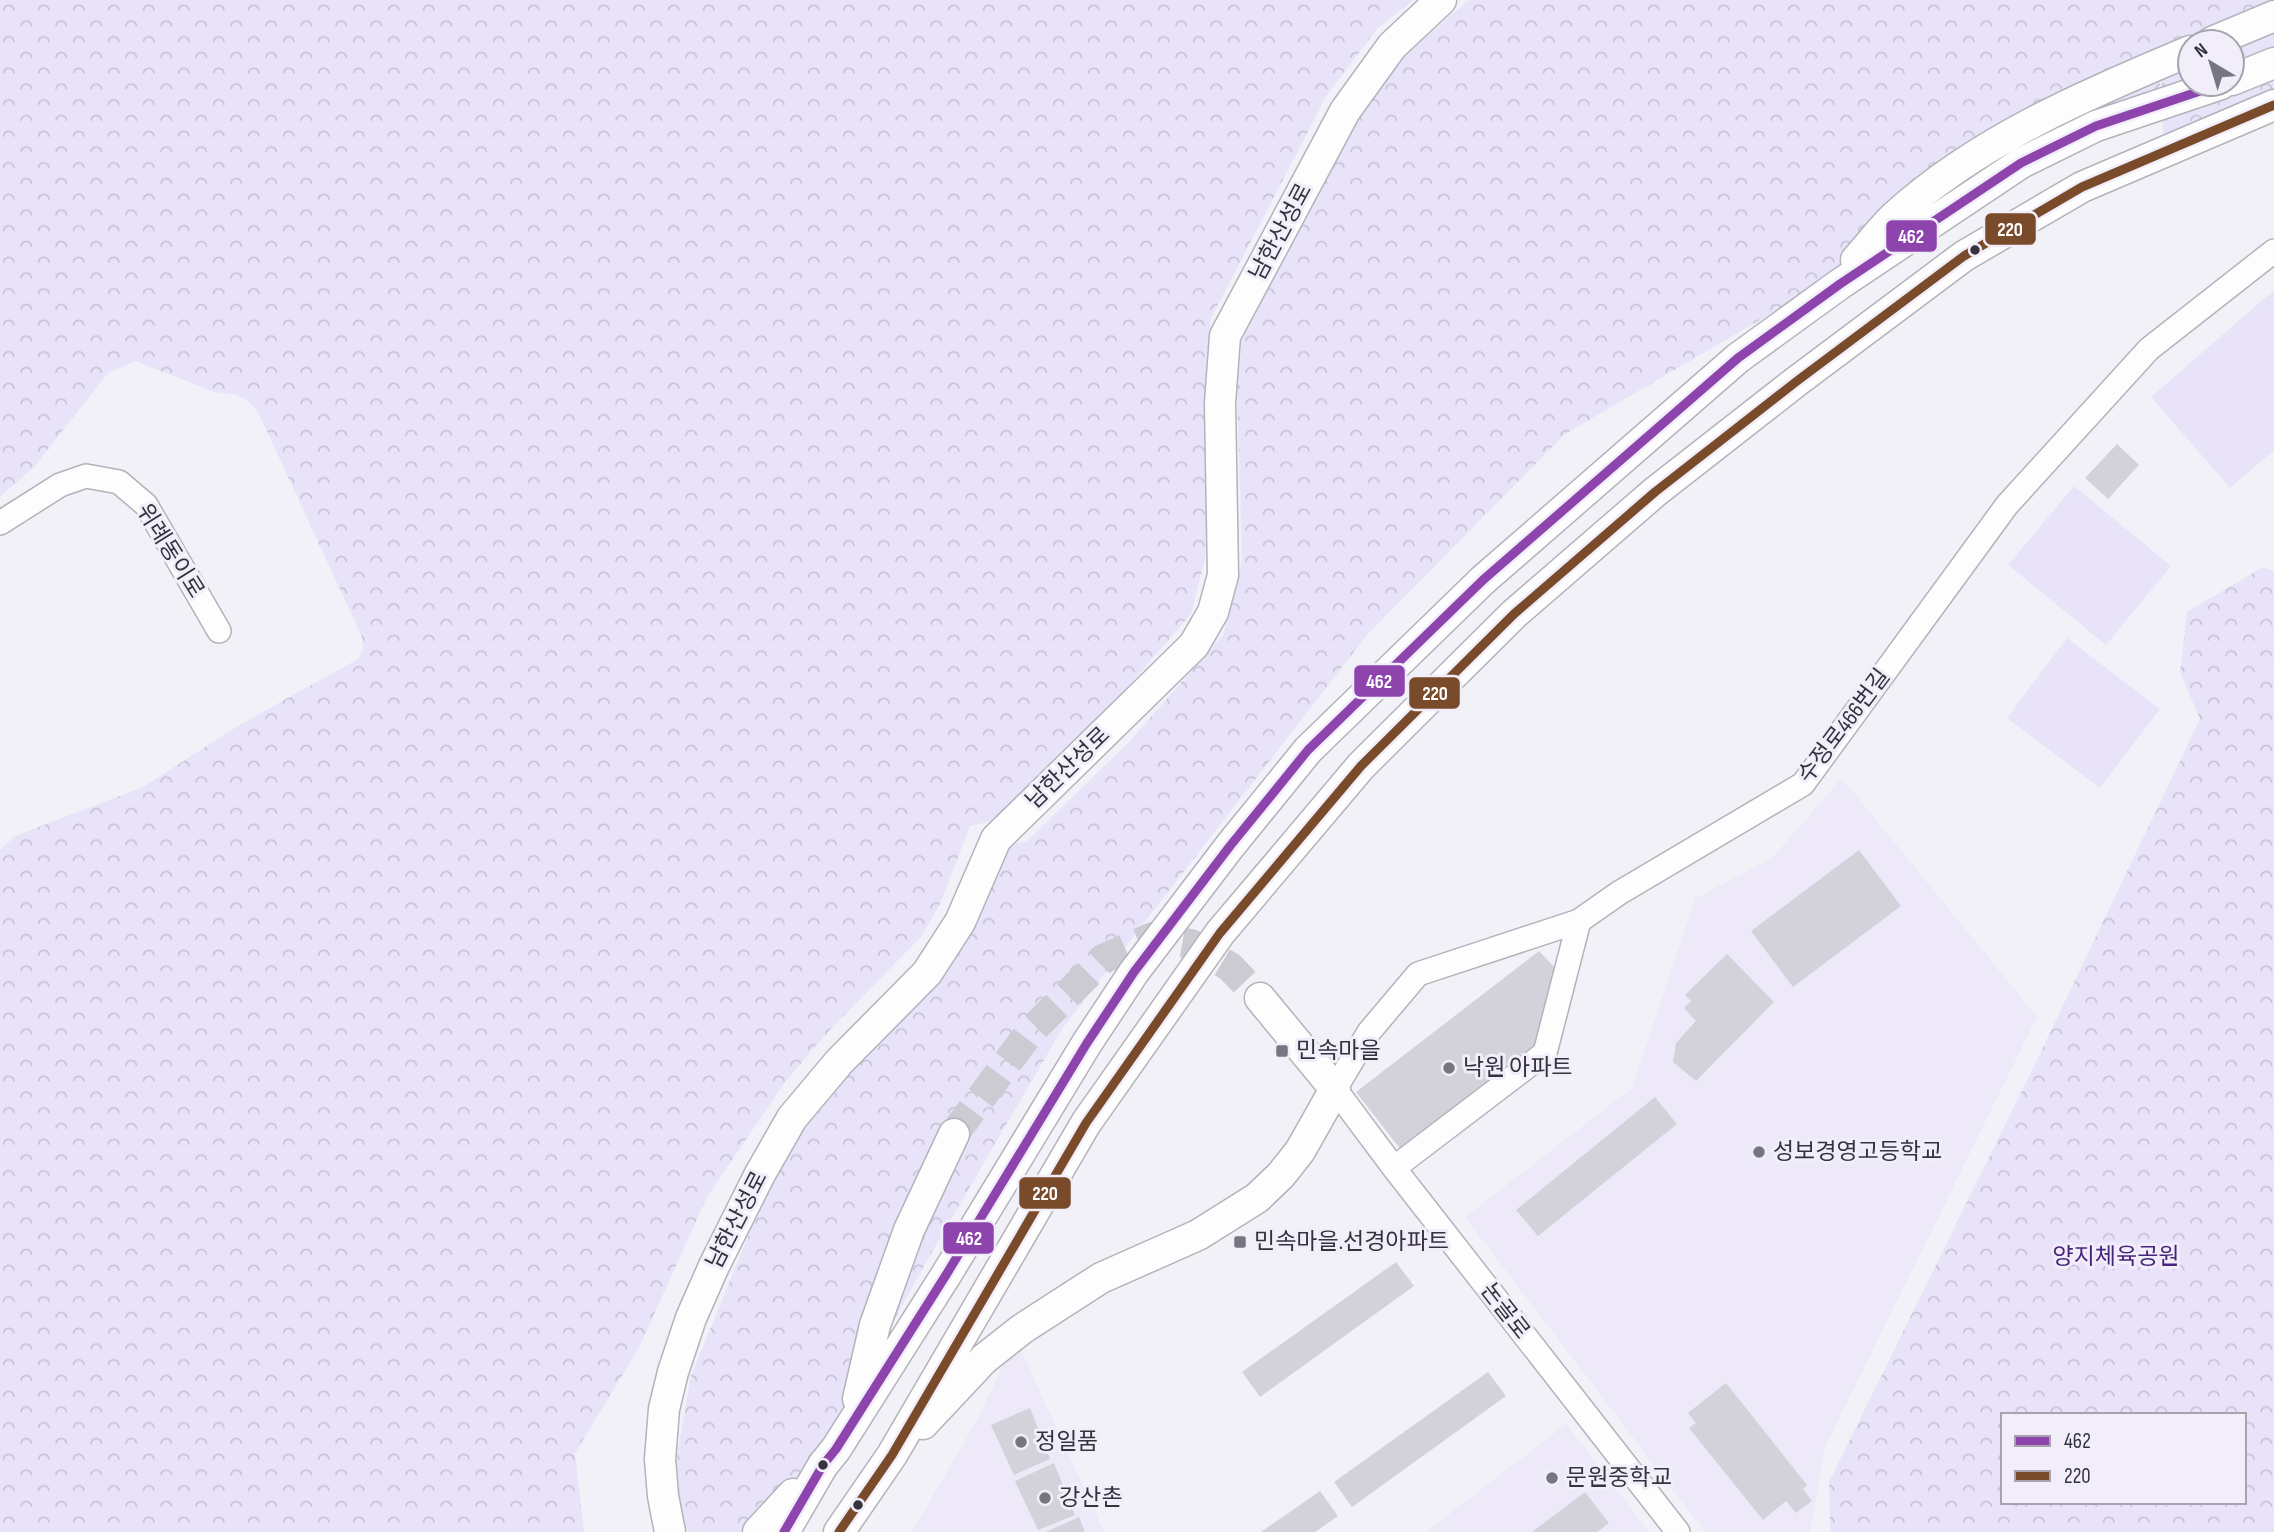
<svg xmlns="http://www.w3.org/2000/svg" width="2274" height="1532" viewBox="0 0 2274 1532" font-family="'Sofia Sans Condensed','Noto Sans KR',sans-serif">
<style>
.built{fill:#ede9f9}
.grass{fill:#e9e3fa}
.forest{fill:url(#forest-crowns);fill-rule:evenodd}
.building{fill:#d3d1da}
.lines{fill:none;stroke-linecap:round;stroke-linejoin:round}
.major-tunnel{stroke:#cccbd2;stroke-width:30;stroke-dasharray:30 15;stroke-linecap:butt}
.minor-casing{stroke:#b4b2ba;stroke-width:26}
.major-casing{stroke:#b4b2ba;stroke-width:33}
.minor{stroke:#fdfdfe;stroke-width:23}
.major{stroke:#fdfdfe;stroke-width:30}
.bus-1-casing{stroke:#f1eefa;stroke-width:14}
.bus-2-casing{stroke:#f1eefa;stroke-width:14}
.bus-1{stroke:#8e44ad;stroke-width:9}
.bus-2{stroke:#7a4b2a;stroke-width:9}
.bus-dot{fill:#35323e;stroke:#f1eefa;stroke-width:2.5}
.poi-dot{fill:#77757f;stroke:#f1eefa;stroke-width:2.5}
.labels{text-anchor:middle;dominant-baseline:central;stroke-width:6;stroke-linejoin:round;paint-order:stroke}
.street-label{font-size:23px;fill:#35323e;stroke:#f1eefa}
.poi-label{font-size:23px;fill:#35323e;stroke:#f1eefa;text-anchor:start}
.park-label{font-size:23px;fill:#48247c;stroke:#f1eefa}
.line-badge{stroke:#f1eefa;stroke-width:2.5}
.badge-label{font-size:19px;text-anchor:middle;font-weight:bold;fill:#fff}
</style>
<defs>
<pattern id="forest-crowns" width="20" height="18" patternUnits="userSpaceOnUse" patternTransform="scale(1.75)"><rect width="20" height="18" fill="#e9e3fa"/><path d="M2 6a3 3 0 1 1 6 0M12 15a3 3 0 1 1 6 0" fill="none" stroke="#c8c3d7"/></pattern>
</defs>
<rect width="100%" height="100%" fill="#f2f1f7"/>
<!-- built -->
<path class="built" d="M1842,778L2037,1017L1824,1449L1810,1532H1705L1465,1217L1632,1088L1696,898L1772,858Z
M1016,1339L1104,1532H912L978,1418Z
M1566,1424L1649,1532H1426Z"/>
<!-- grass -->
<path class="grass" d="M2274,290V450L2230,488L2151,397Z
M2074,486L2171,566L2106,645L2008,565Z
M2067,638L2160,709L2100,788L2007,718Z"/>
<!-- forest -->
<path class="forest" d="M0,0H1413L1377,29L1327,95L1211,318L1206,368L1210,539L1191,614L1097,722L996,820L970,826L940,904L922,936L827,1033L785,1082L707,1197L639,1348L575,1453L584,1532H0V850L15,836L143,787L241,724L358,659L363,650L362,637L258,412L248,401L237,395L214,392L135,361L108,373L34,467L0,497Z
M1469,0H2274V97L2163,140L2160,39V102L2020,168L1565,434L1367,635L1062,1029L925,1264L823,1450L761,1532H689L678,1518L677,1455L691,1376L767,1190L816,1103L865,1059L953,958L1001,847L1027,841L1128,743L1223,635L1242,561L1237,389L1242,340L1358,117L1409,51ZM2190,42H2232V84H2190Z
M2263,567L2274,571V1532H1830L1829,1482L2034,1066L2200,719L2180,672L2187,612ZM2003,1415H2244V1502H2003Z"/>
<!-- building -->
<path class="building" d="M2117,444L2139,465L2108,499L2085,478Z
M1859,850L1901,906L1793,987L1751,931Z
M1539,951L1557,970L1540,1044L1405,1155L1356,1092Z
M1727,954L1774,1002L1696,1081L1673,1062L1676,1043L1696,1021L1684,1008L1691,1001L1685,995Z
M1655,1097L1677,1124L1538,1236L1516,1210Z
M1396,1262L1414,1286L1260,1397L1242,1372Z
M1488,1372L1506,1396L1352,1507L1334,1482Z
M1726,1383L1807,1485L1803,1489L1812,1501L1796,1513L1786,1501L1763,1520L1689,1428L1696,1423L1688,1413Z
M1030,1408L1050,1459L1014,1475L991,1425Z
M1054,1463L1075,1515L1038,1530L1015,1481Z
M1320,1491L1338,1516L1315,1532H1261Z
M1585,1492L1609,1523L1597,1532H1532Z
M1079,1517L1085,1532H1046Z"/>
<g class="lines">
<!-- major-tunnel -->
<path class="major-tunnel" d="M954,1134L1030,1032L1103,959L1153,937L1191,944L1230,967L1260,998"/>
<defs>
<path id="minor" d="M0,523L60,485L86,476L119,482L146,505L219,631
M1394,1168L1545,1053L1579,921
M1678,1532L1394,1168L1335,1089L1369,1032L1418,974L1579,921L1619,893L1803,784L2007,505L2149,349L2274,251"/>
<path id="major" d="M2212,42L2274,16
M2232,80L2274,63
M1856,260C1869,246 1881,229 1895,216C1979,140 2087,94 2190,51
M858,1399L875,1325L909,1230L954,1134
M923,1424L984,1359L1022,1329L1101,1278L1198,1235L1257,1198L1281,1175L1300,1151L1335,1089L1260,998
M670,1532L663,1496L660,1459L664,1409L673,1372L691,1318L714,1266L760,1174L792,1118L839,1062L927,973L960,922L996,839L1194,645L1213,612L1223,575L1220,403L1225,336L1345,111L1392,46L1441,0
M758,1532L793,1494
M784,1532L823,1465L836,1449L946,1275L1087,1043L1134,972L1230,846L1308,750L1483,580L1738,358L1840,284L2021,163L2096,126L2221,84
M839,1532L892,1455L1086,1123L1220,933L1361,766L1514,614L1655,492L1797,381L1964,256L2082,187L2274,105"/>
</defs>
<!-- minor casing -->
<use href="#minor" class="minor-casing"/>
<!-- major casing -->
<use href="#major" class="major-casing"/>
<!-- minor -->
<use href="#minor" class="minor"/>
<!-- major -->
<use href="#major" class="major"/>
<defs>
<path id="bus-1" d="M784,1532L823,1465L836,1449L946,1275L1087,1043L1134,972L1230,846L1308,750L1483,580L1738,358L1840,284L2021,163L2096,126L2221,84"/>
<path id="bus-2" d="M839,1532L892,1455L1086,1123L1220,933L1361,766L1514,614L1655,492L1797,381L1964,256L2082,187L2274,105"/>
</defs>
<!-- bus-1 casing -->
<use href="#bus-1" class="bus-1-casing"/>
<!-- bus-2 casing -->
<use href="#bus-2" class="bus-2-casing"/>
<!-- bus-1 -->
<use href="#bus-1" class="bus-1"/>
<!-- bus-2 -->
<use href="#bus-2" class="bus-2"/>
</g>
<!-- markers -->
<g class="bus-dot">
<circle cx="1975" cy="250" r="6"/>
<circle cx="823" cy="1465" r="6"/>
<circle cx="858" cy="1505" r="6"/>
</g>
<g class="poi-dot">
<rect x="1275" y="1044" width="14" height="14" rx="3.5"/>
<circle cx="1449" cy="1068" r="7"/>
<circle cx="1759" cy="1152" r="7"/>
<rect x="1233" y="1235" width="14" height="14" rx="3.5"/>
<circle cx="1021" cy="1442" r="7"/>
<circle cx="1552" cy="1478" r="7"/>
<circle cx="1045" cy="1498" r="7"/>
</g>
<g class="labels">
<!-- street labels -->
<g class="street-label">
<text transform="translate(1281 232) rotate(-62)">남한산성로</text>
<text transform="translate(170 551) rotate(58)">위례동이로</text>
<text transform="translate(1844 726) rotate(-53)">수정로466번길</text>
<text transform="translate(1068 768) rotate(-44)">남한산성로</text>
<text transform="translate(737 1220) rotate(-63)">남한산성로</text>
<text transform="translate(1505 1311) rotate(52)">논골로</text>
</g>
<!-- poi labels -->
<g class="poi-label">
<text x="1296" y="1051">민속마을</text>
<text x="1463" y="1068">낙원 아파트</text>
<text x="1773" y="1152">성보경영고등학교</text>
<text x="1254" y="1242">민속마을.선경아파트</text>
<text x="1035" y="1442">정일품</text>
<text x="1566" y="1478">문원중학교</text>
<text x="1059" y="1498">강산촌</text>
</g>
<!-- park labels -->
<g class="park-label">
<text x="2116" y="1257">양지체육공원</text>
</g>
</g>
<g class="line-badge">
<rect x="1984" y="212" width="53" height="34" rx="7" fill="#7a4b2a"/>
<rect x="1885" y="219" width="53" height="34" rx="7" fill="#8e44ad"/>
<rect x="1353" y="664" width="53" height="34" rx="7" fill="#8e44ad"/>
<rect x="1408" y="676" width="53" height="34" rx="7" fill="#7a4b2a"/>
<rect x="1018" y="1176" width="54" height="34" rx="7" fill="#7a4b2a"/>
<rect x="942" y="1221" width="53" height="34" rx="7" fill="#8e44ad"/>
</g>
<g class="badge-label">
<text x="2010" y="236">220</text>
<text x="1911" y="243">462</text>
<text x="1379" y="688">462</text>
<text x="1435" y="700">220</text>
<text x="1045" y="1200">220</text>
<text x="969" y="1245">462</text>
</g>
<!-- legend -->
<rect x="2001" y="1413" width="245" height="91" fill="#f1eefa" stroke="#a6a3af" stroke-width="2"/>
<rect x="2015" y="1436" width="35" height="10" fill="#8e44ad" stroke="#a6a3af" stroke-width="2"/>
<text x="2064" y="1448" font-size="21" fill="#35323e">462</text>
<rect x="2015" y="1471" width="35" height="10" fill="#7a4b2a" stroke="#a6a3af" stroke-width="2"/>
<text x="2064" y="1483" font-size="21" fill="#35323e">220</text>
<!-- north arrow -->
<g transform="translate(2211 63) rotate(322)"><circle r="33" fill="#f1eefa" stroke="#a6a3af" stroke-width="2"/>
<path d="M0-5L12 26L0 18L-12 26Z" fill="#77757f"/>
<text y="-10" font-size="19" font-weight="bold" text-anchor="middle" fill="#35323e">N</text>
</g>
</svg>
